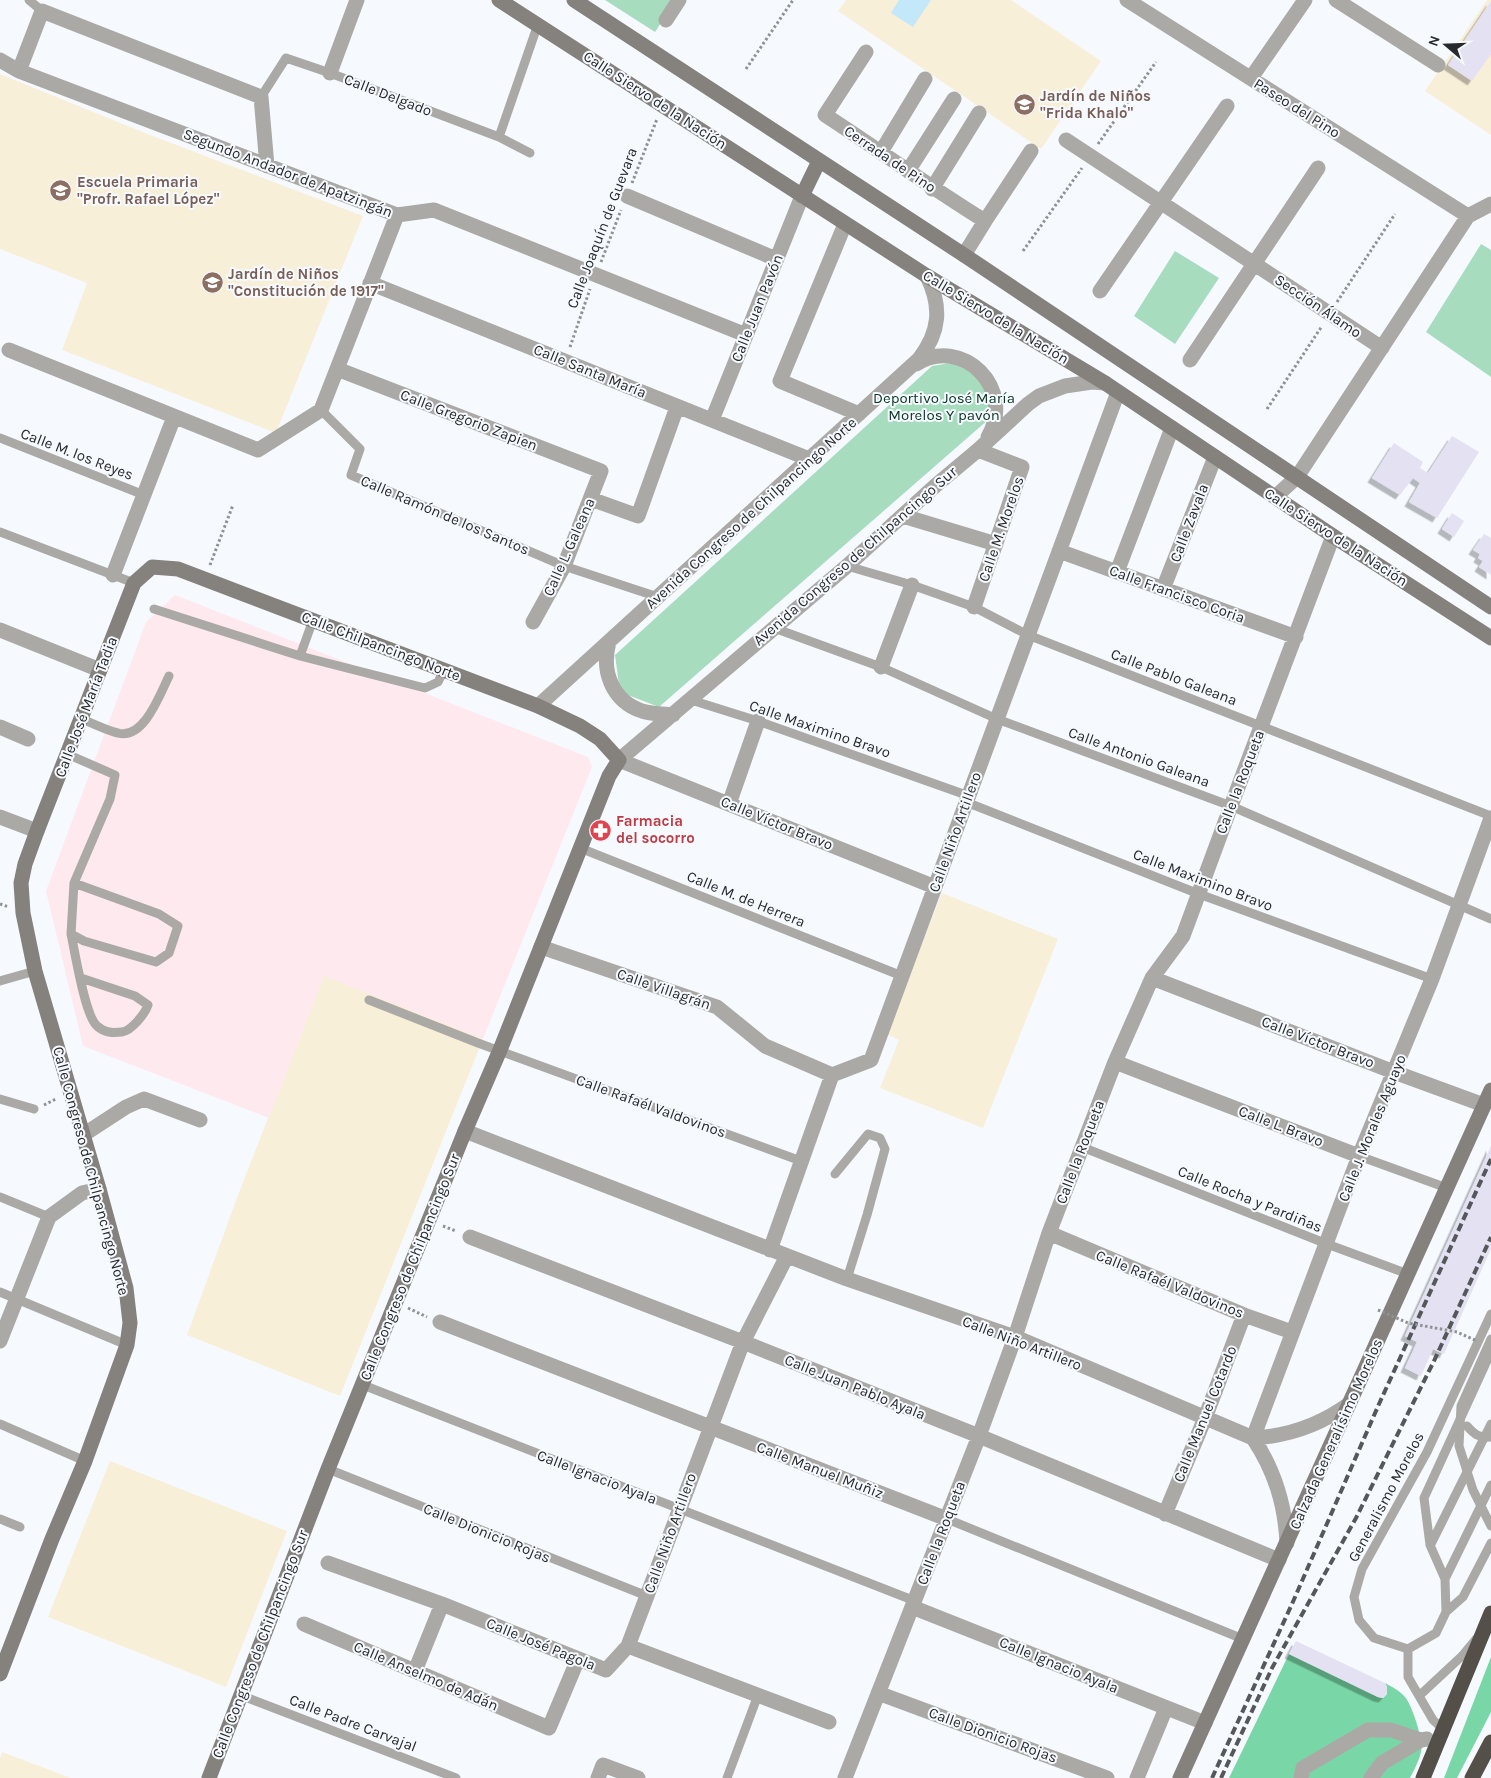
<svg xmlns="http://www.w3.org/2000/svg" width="1491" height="1778" viewBox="0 0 1491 1778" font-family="Karla,sans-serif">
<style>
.education{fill:#f8efd9}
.medical{fill:#fee9ef}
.green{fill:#a7dcbf}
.forest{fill:#79d7a7}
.water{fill:#c2e8f9}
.building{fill:#e4e1f2;filter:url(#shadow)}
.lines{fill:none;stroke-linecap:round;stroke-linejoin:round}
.path{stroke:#8e9195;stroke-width:3;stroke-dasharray:2.5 2.5;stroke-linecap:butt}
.lane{stroke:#aba9a5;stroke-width:9}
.street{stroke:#aba9a5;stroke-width:15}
.secondary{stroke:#85827d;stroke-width:15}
.highway{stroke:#544f49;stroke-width:15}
.rail{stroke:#55585b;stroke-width:4;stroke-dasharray:8 4;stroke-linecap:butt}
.path-bridge{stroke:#8e9195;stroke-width:3;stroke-dasharray:2.5 2.5;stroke-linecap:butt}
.lane-bridge{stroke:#aba9a5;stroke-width:9}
.labels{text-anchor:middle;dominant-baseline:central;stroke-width:4;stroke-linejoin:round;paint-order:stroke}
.street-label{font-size:15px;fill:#27292c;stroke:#f6faff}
.education-label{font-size:15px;font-weight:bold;fill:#785e54;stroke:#f6faff;text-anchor:start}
.park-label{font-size:15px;fill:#093422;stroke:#f6faff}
.health-label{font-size:15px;font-weight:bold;fill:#be3a42;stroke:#f6faff;text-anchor:start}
</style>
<defs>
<filter id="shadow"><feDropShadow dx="-4.5" dy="4.5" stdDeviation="0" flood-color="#0004"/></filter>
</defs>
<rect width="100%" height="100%" fill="#f6faff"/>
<!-- education -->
<path class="education" d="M846,0H1011L1101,61L1041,149L838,11Z
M1487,0H1491V135L1425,91Z
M0,74L145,133L363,216L276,433L62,350L87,283L0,249Z
M942,893L1058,939L983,1128L880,1088L899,1040L886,1034Z
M324,975L483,1039L340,1396L187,1335L238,1195Z
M110,1461L287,1531L226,1687L48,1617Z
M2,1752L71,1778H0V1758Z"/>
<!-- medical -->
<path class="medical" d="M175,595L588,757L592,767L483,1039L324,976L269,1118L83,1046L46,891L146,622Z"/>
<!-- green -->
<path class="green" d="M605,0H676L655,32Z
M1481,244L1491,250V377L1426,332Z
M1175,251L1219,278L1175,344L1134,316Z
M962,361L992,396L989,419L659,707L620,692L615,655L932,366Z"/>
<!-- forest -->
<path class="forest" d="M1289,1654L1378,1697L1383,1698L1387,1694V1687L1385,1683C1392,1687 1399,1690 1405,1697C1412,1705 1424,1741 1421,1752C1419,1761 1414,1770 1410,1778H1229Z
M1491,1657V1712L1457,1778H1444Z"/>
<!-- water -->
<path class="water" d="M899,0H931L913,27L891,13Z"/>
<!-- building -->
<path class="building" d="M1491,1V54L1472,81L1448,65Z
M1452,436L1479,452L1437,518L1409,502L1420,483L1413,478L1400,495L1372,478L1394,443L1423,462L1420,468L1428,473Z
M1452,513L1464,521L1454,537L1442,529Z
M1484,534L1491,538V575L1479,567L1483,561L1478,558L1480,554L1473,550Z
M1491,1146V1249L1444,1354L1433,1349L1421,1376L1405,1368L1417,1342L1405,1336Z
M1296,1641L1385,1683L1387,1687V1694L1383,1698L1378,1697L1289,1654Z"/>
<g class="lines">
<!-- path -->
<path class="path" d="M746,69L793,0
M1098,144L1156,62
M632,183L657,119
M1023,251L1082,168
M601,262L621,210
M1337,302L1395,214
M570,347L590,289
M1267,409L1322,326
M210,565L233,505
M0,904L9,907
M44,1105L56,1099
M443,1226L456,1231
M408,1308L427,1317"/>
<!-- lane -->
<path class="lane" d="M29,0L42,11
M261,97L286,58L330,73L499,137L530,153
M499,137L538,24
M321,410L360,449L351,475L564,566L658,597
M0,438L144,495
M0,532L134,583
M847,566L912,585L974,607L1028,635L1491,816
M154,609L300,656L313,620
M774,628L881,667L997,719L1231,806L1491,919
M300,656L425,688L438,682L444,670
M691,700L758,721L969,796
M81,719C93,723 105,730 118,733C144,740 160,694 169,676
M67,754L115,775L110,799L74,883L71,934L84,941L156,962L169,953L178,926L159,914L74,883
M966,802L1199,894L1432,979
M580,848L902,976
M71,934C75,952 85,1016 97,1026C105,1033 112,1033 122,1032C131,1031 145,1014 148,1005L135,996L81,978
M0,981L35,971
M369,1000L478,1043L801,1161
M0,1099L34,1109
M1082,1147L1327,1244L1408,1274
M1359,1156L1447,1188
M835,1174L868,1134L880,1138L885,1149L867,1215L847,1279
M0,1197L49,1217
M0,1292L127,1345
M1491,1314L1427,1452L1362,1569L1354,1597L1359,1620L1374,1638L1408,1649L1436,1633L1446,1612L1463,1597L1491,1543
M363,1385L915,1601
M0,1424L85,1461
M328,1469L647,1596
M0,1519L20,1527
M947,1519L1243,1639
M1431,1544L1491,1424
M1445,1579L1491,1485
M1446,1612L1445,1579L1430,1545L1424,1498L1491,1352
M1408,1649V1677L1433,1720L1444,1730
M240,1695L456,1778
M1419,1696L1462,1656L1476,1639
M727,1778L758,1695"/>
<!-- street -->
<path class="street" d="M1127,0L1468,216
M1336,0L1438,65
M666,20L679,0
M866,52L825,115C879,150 930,187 985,221L964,255
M0,60L19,71L397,215L434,210L746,335
M19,71L42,11L261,97L267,166
M330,73L357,0
M1251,78L1305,0
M1066,140L1382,348
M881,152L925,79
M908,171L954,99
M932,189L979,113
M627,196L776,259
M985,221L1031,151
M845,224L780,381L859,414
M370,283L809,459
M1100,291L1227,106
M9,350L258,450L321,410L397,215
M1190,360L1318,168
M916,364C963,335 1016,389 988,437
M337,369L601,471L564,566L533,622
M712,420L802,196
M1275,497L1297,477L1468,216L1491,204
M591,499L638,516L677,407
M903,516L996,544
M1059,551L1296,637
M1117,572L1172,428
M113,575L174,417
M1163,589L1215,457
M974,607L1022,467L978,450
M0,630L100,670
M609,642C601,671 612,701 642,711C652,714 663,714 673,715
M881,667L912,585
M538,706L919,359C940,332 942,307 927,276
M0,727L28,739
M729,804L758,721
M0,817L37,831
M935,887L619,760L847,566L935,486L978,450L1028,404L1039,396L1065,386L1092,382L1105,383
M541,947L717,1007L765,1046L832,1075
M1152,978L1394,1072L1484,1105
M1115,1062L1359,1156
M465,1131L847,1279L1015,1337L1253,1438C1290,1436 1320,1425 1349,1404
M83,1135L126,1107L144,1099L200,1120
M1049,1233L1244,1315L1292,1332
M470,1237L743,1342L979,1436L1279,1560
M770,1250L832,1075L871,1060L1118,392
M440,1322L947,1519
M0,1341L49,1217L82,1193L99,1189
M1253,1438L1359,1156L1432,979L1491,818
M1253,1438C1275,1471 1285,1504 1287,1543
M1165,1514L1205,1418L1244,1315
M328,1563L442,1604L606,1670L628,1646L743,1342L787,1256
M912,1607L1205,1723
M304,1624L549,1728L578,1659
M628,1646L829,1722
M415,1671L442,1604
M878,1693L1107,1778
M598,1778L603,1765L638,1778
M845,1778L979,1436L1015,1337L1049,1233L1115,1062L1152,978L1183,936L1231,806L1333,536
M1137,1778L1166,1708
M1301,1778L1303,1768L1368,1730H1391L1421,1740
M1371,1778L1382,1763L1421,1740L1427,1739"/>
<!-- secondary -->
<path class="secondary" d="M499,0L927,276L1105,383L1333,536L1491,638
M574,0L964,255L1491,607
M802,196L819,161
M0,1674L52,1539L85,1461L127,1345L130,1323L126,1288L99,1189L35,971L23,913L21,883L25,864L37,831L134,583L152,567L178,569L538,706L580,726L600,739L619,760L609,776L500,1050L465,1131L328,1469L209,1778
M1180,1778L1491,1090"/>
<!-- highway -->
<path class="highway" d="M1423,1778L1491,1613
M1472,1778L1491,1742"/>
<!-- rail -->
<path class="rail" d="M1212,1778L1292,1604L1379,1404L1491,1159
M1221,1778L1272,1668L1356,1518L1434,1361L1491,1237"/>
<!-- path-bridge -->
<path class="path-bridge" d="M1378,1310L1408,1323L1457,1332L1477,1341"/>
<!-- lane-bridge -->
<path class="lane-bridge" d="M1461,1406L1459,1446L1473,1490L1491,1526
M1462,1410L1461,1406L1491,1339
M1467,1426C1475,1435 1479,1438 1491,1437"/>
</g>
<!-- icons -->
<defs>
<symbol id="school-disc" viewBox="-11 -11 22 22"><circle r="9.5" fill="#8d6e63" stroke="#f6faff"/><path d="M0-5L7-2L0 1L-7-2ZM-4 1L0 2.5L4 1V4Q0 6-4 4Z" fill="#fff"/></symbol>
<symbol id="pharmacy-disc" viewBox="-11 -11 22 22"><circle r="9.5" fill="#e0444e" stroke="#f6faff"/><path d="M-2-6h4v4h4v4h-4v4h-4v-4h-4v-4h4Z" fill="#fff"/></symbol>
</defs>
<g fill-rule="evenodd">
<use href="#school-disc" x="1012" y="92" width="25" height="25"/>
<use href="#school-disc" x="48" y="178" width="25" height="25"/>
<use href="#school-disc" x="200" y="270" width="25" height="25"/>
<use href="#pharmacy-disc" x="588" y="818" width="25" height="25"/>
</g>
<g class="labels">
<!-- street labels -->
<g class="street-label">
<text transform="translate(388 95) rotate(21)">Calle Delgado</text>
<text transform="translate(655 100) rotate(33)">Calle Siervo de la Nación</text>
<text transform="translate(1297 108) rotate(32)">Paseo del Pino</text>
<text transform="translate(890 159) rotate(34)">Cerrada de Pino</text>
<text transform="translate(288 173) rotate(21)">Segundo Andador de Apatzingán</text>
<text transform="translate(602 228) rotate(-69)">Calle Joaquín de Guevara</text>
<text transform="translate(1318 306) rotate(34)">Sección Álamo</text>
<text transform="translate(757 308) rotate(-68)">Calle Juan Pavón</text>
<text transform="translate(996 317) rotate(31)">Calle Siervo de la Nación</text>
<text transform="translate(590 371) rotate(22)">Calle Santa María</text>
<text transform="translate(469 420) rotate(21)">Calle Gregorio Zapien</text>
<text transform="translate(77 454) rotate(21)">Calle M. los Reyes</text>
<text transform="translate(751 513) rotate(-42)">Avenida Congreso de Chilpancingo Norte</text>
<text transform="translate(445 515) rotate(23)">Calle Ramón de los Santos</text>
<text transform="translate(1189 523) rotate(-69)">Calle Zavala</text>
<text transform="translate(1001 529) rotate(-71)">Calle M. Morelos</text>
<text transform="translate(1336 537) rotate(33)">Calle Siervo de la Nación</text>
<text transform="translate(569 547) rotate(-66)">Calle L. Galeana</text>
<text transform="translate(855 556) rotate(-41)">Avenida Congreso de Chilpancingo Sur</text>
<text transform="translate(1177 594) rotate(20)">Calle Francisco Coria</text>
<text transform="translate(381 646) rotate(21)">Calle Chilpancingo Norte</text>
<text transform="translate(1174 677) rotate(21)">Calle Pablo Galeana</text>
<text transform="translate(86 707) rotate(-69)">Calle José María Tadia</text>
<text transform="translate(820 729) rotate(19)">Calle Maximino Bravo</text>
<text transform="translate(1139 757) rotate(20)">Calle Antonio Galeana</text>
<text transform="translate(1240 782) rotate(-69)">Calle la Roqueta</text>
<text transform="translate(777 823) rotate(22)">Calle Víctor Bravo</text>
<text transform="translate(955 832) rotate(-70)">Calle Niño Artillero</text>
<text transform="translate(1203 880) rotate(21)">Calle Maximino Bravo</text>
<text transform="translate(746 899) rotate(22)">Calle M. de Herrera</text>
<text transform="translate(664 989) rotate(19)">Calle Villagrán</text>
<text transform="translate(1318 1042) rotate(21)">Calle Víctor Bravo</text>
<text transform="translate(651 1106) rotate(20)">Calle Rafaél Valdovinos</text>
<text transform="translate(1281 1126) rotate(21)">Calle L. Bravo</text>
<text transform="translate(1372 1128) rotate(-68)">Calle J. Morales Aguayo</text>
<text transform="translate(1080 1152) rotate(-69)">Calle la Roqueta</text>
<text transform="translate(91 1171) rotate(75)">Calle Congreso de Chilpancingo Norte</text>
<text transform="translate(1250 1199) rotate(22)">Calle Rocha y Pardiñas</text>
<text transform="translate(410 1267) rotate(-68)">Calle Congreso de Chilpancingo Sur</text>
<text transform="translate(1170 1284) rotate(22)">Calle Rafaél Valdovinos</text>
<text transform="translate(1022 1343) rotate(21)">Calle Niño Artillero</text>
<text transform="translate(855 1387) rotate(22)">Calle Juan Pablo Ayala</text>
<text transform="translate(1205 1414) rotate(-68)">Calle Manuel Cotardo</text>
<text transform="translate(1336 1434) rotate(-66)">Calzada Generalísimo Morelos</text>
<text transform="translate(820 1470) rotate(21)">Calle Manuel Muñiz</text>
<text transform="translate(597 1477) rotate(21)">Calle Ignacio Ayala</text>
<text transform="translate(1386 1497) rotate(-62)">Generalismo Morelos</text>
<text transform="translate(487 1533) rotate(22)">Calle Dionicio Rojas</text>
<text transform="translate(670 1533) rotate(-70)">Calle Niño Artillero</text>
<text transform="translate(941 1533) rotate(-69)">Calle la Roqueta</text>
<text transform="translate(260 1644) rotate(-69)">Calle Congreso de Chilpancingo Sur</text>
<text transform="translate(541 1644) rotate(22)">Calle José Pagola</text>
<text transform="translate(1059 1665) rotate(22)">Calle Ignacio Ayala</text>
<text transform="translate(426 1676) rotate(23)">Calle Anselmo de Adán</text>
<text transform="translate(353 1723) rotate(21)">Calle Padre Carvajal</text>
<text transform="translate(993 1735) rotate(20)">Calle Dionicio Rojas</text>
</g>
<!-- education labels -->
<g class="education-label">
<text x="1040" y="96">Jardín de Niños<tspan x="1040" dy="17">"Frida Khalo"</tspan></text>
<text x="77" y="182">Escuela Primaria<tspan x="77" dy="17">"Profr. Rafael López"</tspan></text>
<text x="228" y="274">Jardín de Niños<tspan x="228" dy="17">"Constitución de 1917"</tspan></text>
</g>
<!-- park labels -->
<g class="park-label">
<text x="944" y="398">Deportivo José María<tspan x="944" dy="17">Morelos Y pavón</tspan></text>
</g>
<!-- health labels -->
<g class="health-label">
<text x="616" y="821">Farmacia<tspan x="616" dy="17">del socorro</tspan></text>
</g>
</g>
<!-- north arrow -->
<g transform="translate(1446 45) rotate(289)" stroke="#f6faff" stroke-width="4" paint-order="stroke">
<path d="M0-4L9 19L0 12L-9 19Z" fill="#27292c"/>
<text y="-8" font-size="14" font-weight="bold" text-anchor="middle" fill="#27292c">N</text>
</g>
</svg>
